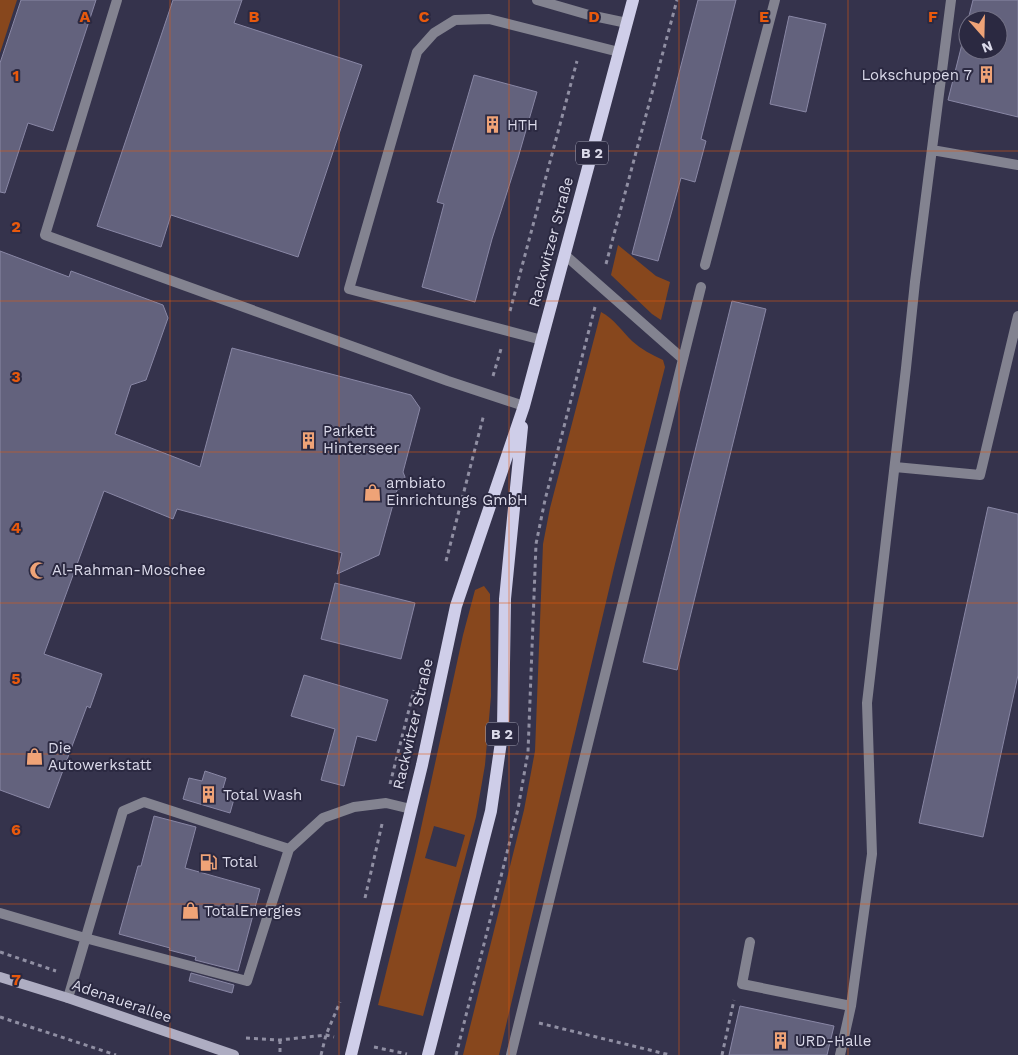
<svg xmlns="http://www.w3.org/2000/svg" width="1018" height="1055" viewBox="0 0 1018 1055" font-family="'Work Sans',sans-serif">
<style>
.green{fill:#87471d;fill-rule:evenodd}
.building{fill:#63627d;stroke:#8987a5;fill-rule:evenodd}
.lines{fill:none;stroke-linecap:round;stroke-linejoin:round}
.path{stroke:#908fa3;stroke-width:3;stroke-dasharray:4 4;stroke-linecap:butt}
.lane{stroke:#838390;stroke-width:10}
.secondary{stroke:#aeadc2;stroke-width:10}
.primary{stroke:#cfcee9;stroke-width:12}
.grid{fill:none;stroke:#e8590c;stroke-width:1;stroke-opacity:0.55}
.labels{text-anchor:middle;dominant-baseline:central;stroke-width:4;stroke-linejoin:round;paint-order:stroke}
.shield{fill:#2b2941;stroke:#a7a6b8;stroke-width:1}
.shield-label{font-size:14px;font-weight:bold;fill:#dcdbeb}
.poi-label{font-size:15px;fill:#dcdbeb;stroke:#2b2941;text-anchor:start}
.street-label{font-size:15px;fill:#dcdbeb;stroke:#2b2941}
.grid-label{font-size:16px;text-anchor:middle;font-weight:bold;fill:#e8590c;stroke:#2b2941;stroke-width:4;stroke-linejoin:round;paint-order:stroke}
</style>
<rect width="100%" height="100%" fill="#35334c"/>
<!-- green -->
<path class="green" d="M0,0H17L0,53Z
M618,245L656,276L670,282L661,320L652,314L611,275Z
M601,312C614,319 622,331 632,341C641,349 652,355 663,360L665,367L615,564L499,1055H463L524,810L535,751L543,544L550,508Z
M484,586L490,594L491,696L485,765L476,817L423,1016L378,1005L416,851L463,635L475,590ZM434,826L465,835L456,867L425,858Z"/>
<!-- building -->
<path class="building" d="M21,0H96L53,131L28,123L5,193L0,192V63Z
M173,0H242L234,23L362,65L298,257L171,215L161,247L97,226Z
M698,0H736L701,139L706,141L695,182L681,178L658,261L632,254Z
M973,0H1018V117L948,100ZM968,20H998V50H968Z
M789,16L826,24L806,112L770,104Z
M474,75L537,92L518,158L492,239L475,302L422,287L444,204L437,202Z
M0,251L69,277L71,271L163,305L168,318L146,380L131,385L115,434L200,467L232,348L411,395L420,408L403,472L405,477L402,488L397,490L379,555L337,574L342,553L177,509L173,519L104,491L44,654L102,674L90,708L87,706L49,808L0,790Z
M732,301L766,309L677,670L643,662Z
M988,507L1018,514V675L983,837L919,823Z
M335,583L415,603L401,659L321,639Z
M304,675L388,700L376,741L357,736L344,786L321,780L335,729L291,716Z
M205,771L226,778L223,788L236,792L230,813L183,799L189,778L202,781Z
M154,816L196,827L185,868L260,889L238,971L195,960L196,957L169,950L170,948L119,934L138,866H141Z
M191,973L234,985L232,993L189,981Z
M740,1006L834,1026L827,1055H729Z"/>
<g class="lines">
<!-- path -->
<path class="path" d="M606,264L677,0
M510,311L577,61
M493,376L501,349
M446,561L484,414
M390,784L414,690
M365,898L382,824
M0,952L56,971
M0,1017L116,1055
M539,1023L670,1055
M246,1038L280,1040L326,1035L334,1037
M280,1040V1055
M374,1047L407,1054
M321,1055L326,1035L340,1002
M456,1055L518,809L528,752L536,544L545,500L595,307
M722,1055L734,1000"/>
<!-- lane -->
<path class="lane" d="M117,0L45,235L448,381L524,406
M537,0L589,15L627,23
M932,150L1018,165
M705,265L775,0
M542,340L349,289L417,52L434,33L455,20L489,19L619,52
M683,359L701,287
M895,467L980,475L1018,316
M0,913L85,938L247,981L289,849
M750,942L742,984L851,1006
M68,998L123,811L144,802L289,849L323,818L354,807L386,803L411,809
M511,1055L683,359L565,255
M840,1055L851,1006L872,854L867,703L906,368L915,282L951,0"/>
<!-- secondary -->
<path class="secondary" d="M0,977L68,998L234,1055"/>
<!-- primary -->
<path class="primary" d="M351,1055L422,765L456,606L524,406L633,0
M428,1055L491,811L503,728L505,599L522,427"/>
</g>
<!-- grid -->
<path class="grid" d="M170,0V1055M339,0V1055M509,0V1055M679,0V1055M848,0V1055M0,151H1018M0,301H1018M0,452H1018M0,603H1018M0,754H1018M0,904H1018"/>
<!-- icons -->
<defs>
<symbol id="building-bare" viewBox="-9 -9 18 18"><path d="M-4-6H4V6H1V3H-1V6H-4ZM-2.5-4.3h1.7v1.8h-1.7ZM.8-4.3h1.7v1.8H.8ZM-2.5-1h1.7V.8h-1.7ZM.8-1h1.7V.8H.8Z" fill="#efa377" stroke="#2b2941" stroke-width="2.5" paint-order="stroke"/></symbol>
<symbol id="shop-bare" viewBox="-9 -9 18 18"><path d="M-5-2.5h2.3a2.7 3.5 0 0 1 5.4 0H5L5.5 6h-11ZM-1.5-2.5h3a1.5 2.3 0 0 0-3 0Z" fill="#efa377" stroke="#2b2941" stroke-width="2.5" paint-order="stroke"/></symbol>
<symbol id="mosque-bare" viewBox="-9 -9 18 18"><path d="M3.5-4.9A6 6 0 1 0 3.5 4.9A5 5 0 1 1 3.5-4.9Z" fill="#efa377" stroke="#2b2941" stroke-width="2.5" paint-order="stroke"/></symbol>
<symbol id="fuel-bare" viewBox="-9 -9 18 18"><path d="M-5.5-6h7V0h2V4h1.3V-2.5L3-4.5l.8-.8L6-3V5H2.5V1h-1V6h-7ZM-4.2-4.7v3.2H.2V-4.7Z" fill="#efa377" stroke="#2b2941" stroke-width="2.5" paint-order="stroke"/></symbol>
</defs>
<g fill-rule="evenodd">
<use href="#building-bare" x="974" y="62" width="25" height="25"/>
<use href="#building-bare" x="480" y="112" width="25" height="25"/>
<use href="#building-bare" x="296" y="428" width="25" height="25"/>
<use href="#shop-bare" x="360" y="480" width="25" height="25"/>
<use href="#mosque-bare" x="26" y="558" width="25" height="25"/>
<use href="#shop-bare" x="22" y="744" width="25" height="25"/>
<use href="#building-bare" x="196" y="782" width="25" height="25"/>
<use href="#fuel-bare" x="196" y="850" width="25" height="25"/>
<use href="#shop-bare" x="178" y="898" width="25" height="25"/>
<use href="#building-bare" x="768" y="1028" width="25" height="25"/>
</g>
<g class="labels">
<!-- shield labels -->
<g class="shield">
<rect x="576" y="141.5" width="32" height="23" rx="4"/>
<rect x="486" y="722.5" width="32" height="23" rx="4"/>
</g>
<g class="shield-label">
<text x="592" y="153">B 2</text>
<text x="502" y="734">B 2</text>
</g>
<!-- poi labels -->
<g class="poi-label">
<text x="972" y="75" text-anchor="end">Lokschuppen 7</text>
<text x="507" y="125">HTH</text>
<text x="323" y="431">Parkett<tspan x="323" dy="17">Hinterseer</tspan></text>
<text x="386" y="483">ambiato<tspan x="386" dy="17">Einrichtungs GmbH</tspan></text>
<text x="52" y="570">Al-Rahman-Moschee</text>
<text x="48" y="748">Die<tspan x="48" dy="17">Autowerkstatt</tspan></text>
<text x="223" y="795">Total Wash</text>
<text x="222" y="862">Total</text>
<text x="204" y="911">TotalEnergies</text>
<text x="795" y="1041">URD-Halle</text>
</g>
<!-- street labels -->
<g class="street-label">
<text transform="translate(551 242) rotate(-75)">Rackwitzer Straße</text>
<text transform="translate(413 724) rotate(-77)">Rackwitzer Straße</text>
<text transform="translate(122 1001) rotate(19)">Adenauerallee</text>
</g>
</g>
<g class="grid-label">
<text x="85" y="22">A</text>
<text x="254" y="22">B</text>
<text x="424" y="22">C</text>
<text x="594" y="22">D</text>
<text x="764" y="22">E</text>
<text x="933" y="22">F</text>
<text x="16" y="81">1</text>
<text x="16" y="232">2</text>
<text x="16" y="382">3</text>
<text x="16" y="533">4</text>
<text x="16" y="684">5</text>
<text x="16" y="835">6</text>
<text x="16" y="985">7</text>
</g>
<!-- north arrow -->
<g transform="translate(983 35) rotate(160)"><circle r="24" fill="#2b2941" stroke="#727085"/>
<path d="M0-4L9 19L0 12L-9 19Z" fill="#efa377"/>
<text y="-8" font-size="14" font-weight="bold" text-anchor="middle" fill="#dcdbeb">N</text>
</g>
</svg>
